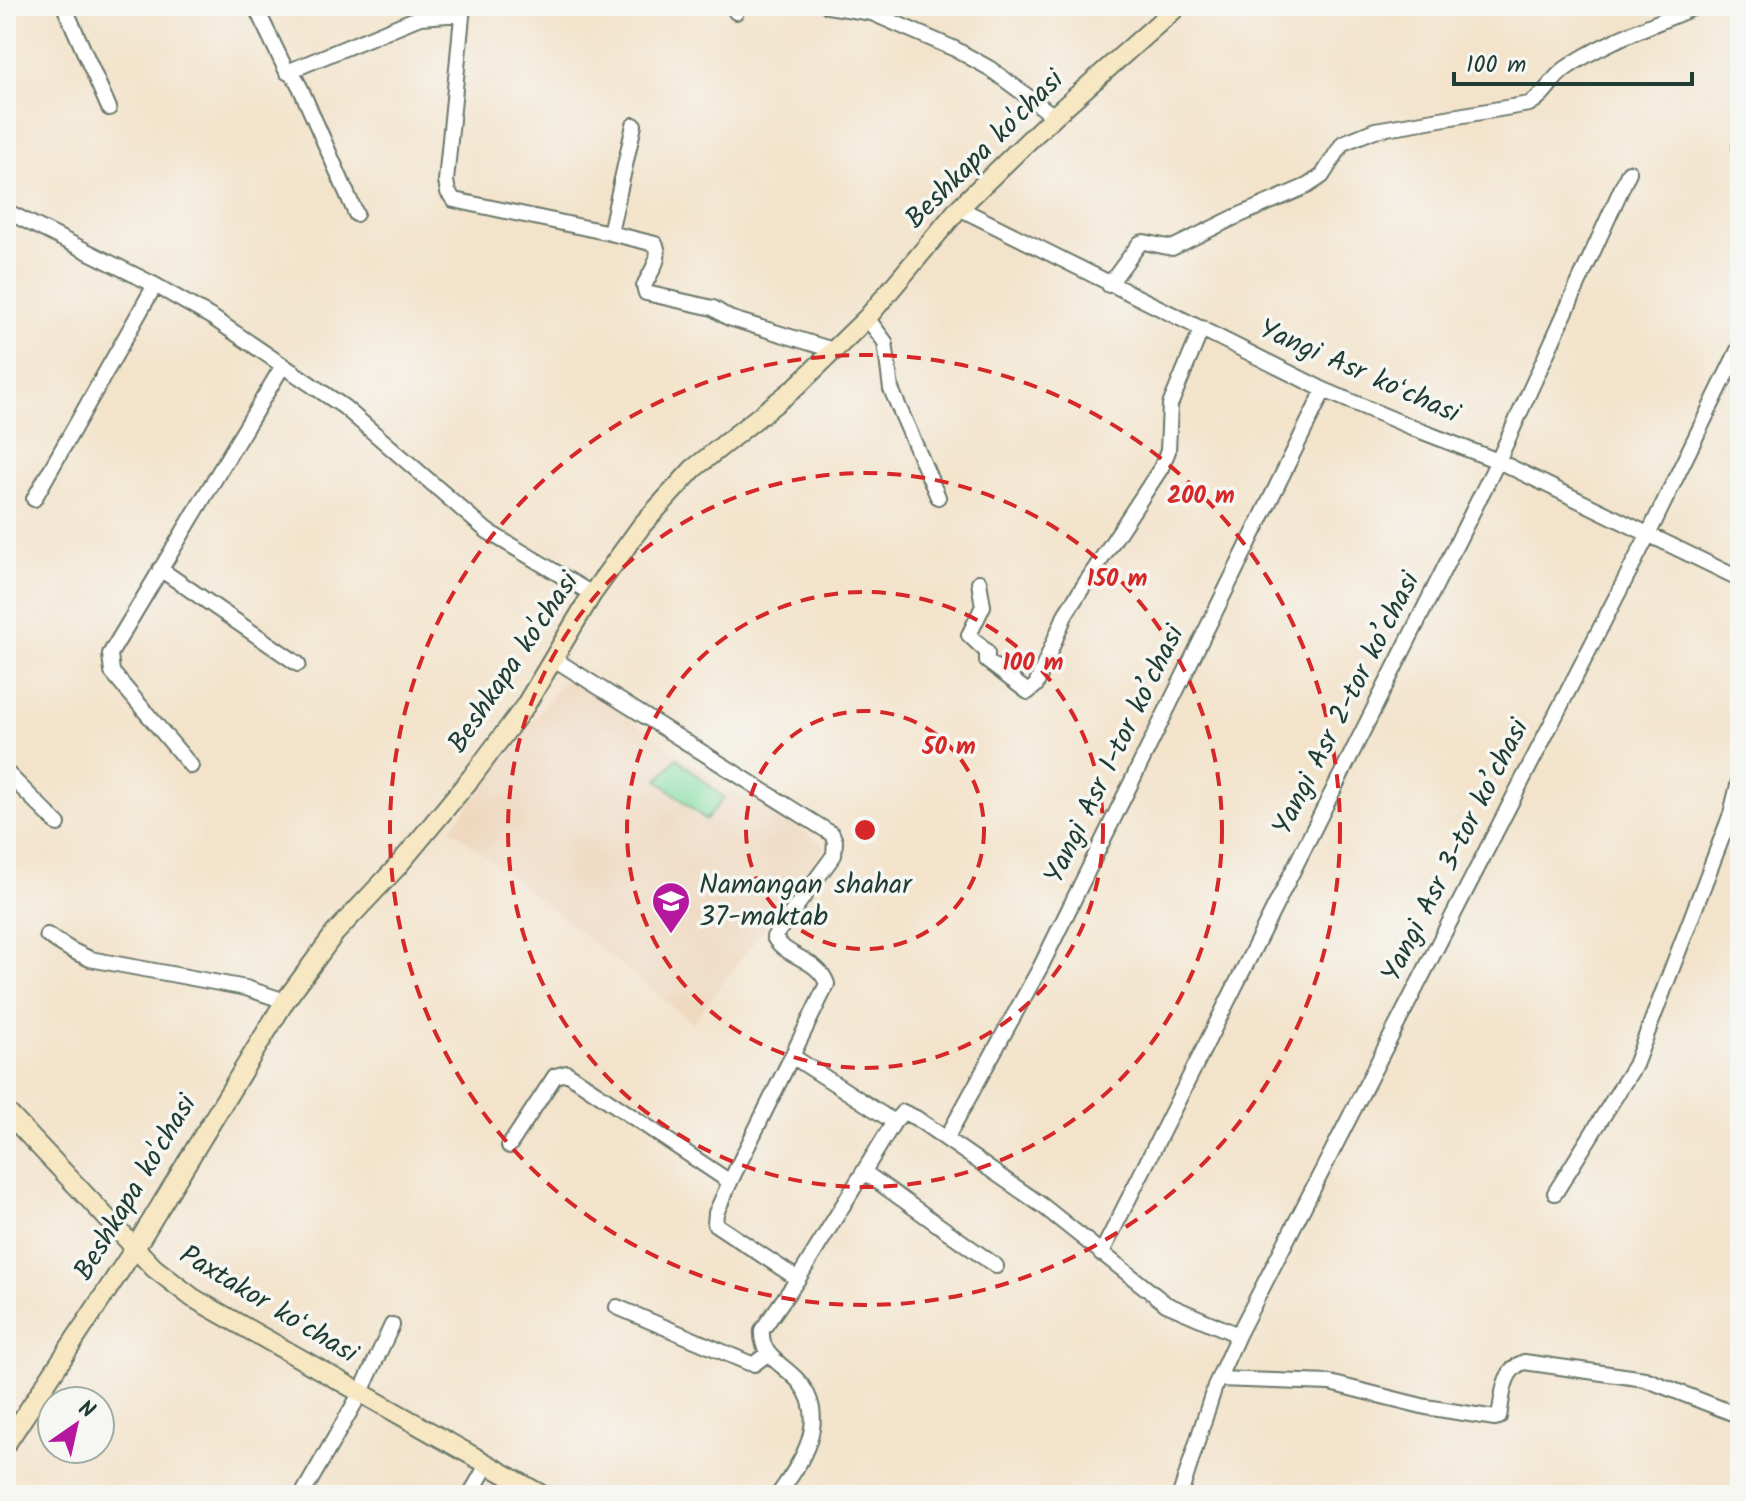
<svg xmlns="http://www.w3.org/2000/svg" width="1746" height="1501" viewBox="0 0 1746 1501" font-family="Kalam,sans-serif">
<style>
.built{fill:#eed6bb}
.green{fill:#82dca2;stroke:#508c6b;stroke-width:2}
.lines{fill:none;stroke-linecap:round;stroke-linejoin:round}
.street-casing{stroke:#697769;stroke-width:18}
.secondary-casing{stroke:#697769;stroke-width:22}
.street{stroke:#fff;stroke-width:14}
.secondary{stroke:#f7e8c3;stroke-width:18}
.ring{fill:none;stroke:#d62828;stroke-width:4;stroke-dasharray:14 10}
.labels{text-anchor:middle;dominant-baseline:central;stroke-width:7;stroke-linejoin:round;paint-order:stroke}
.street-label{font-size:28px;fill:#1f3d34;stroke:#f6f6f2}
.poi-label{font-size:28px;fill:#1f3d34;stroke:#f6f6f2;text-anchor:start}
.centre{fill:#d62828;stroke:#f6f6f2;stroke-width:4}
.ring-label{font-size:24px;text-anchor:middle;font-weight:bold;fill:#d62828;stroke:#f6f6f2;stroke-width:7;stroke-linejoin:round;paint-order:stroke}
</style>
<rect width="100%" height="100%" fill="#f6f6f2"/>
<filter id="ink" filterUnits="userSpaceOnUse"><feTurbulence type="fractalNoise" baseFrequency=".0125" numOctaves="2"/><feDisplacementMap in="SourceGraphic" scale="16" xChannelSelector="R" yChannelSelector="G"/><feConvolveMatrix kernelMatrix="1 2 1 2 8 2 1 2 1" color-interpolation-filters="sRGB"/></filter>
<filter id="wash" filterUnits="userSpaceOnUse"><feTurbulence type="fractalNoise" baseFrequency=".006" numOctaves="4" result="noise"/><feDisplacementMap in="SourceGraphic" scale="32" xChannelSelector="R" yChannelSelector="G"/><feGaussianBlur stdDeviation="1.8" result="paint"/><feColorMatrix in="noise" values="0 0 0 0 0 0 0 0 0 0 0 0 0 0 0 0 0 1.4 0 .05"/><feComposite in="paint" operator="in"/></filter>
<g filter="url(#wash)">
<rect width="100%" height="100%" fill="#f3e3cb"/>
<!-- built -->
<path class="built" d="M568,675L745,801L752,793L826,847L692,1023L451,828Z"/>
<!-- green -->
<path class="green" d="M677,758L724,798L706,820L658,780Z"/>
</g>
<g filter="url(#ink)">
<g class="lines">
<defs>
<path id="street" d="M64,6L109,108
M255,6L287,72L294,76L300,87L356,214
M463,6L446,181L448,192L454,200L610,233L634,125
M828,6L872,13L955,49L989,68L1054,116
M736,12L738,6
M287,72L420,17L462,14
M1740,147V149
M959,208L1324,390L1418,430L1498,461L1740,579
M6,211L155,285L213,318L344,407L487,531L592,594
M610,233L655,244C663,257 650,273 644,286L646,293L713,308L729,318L833,350
M1109,285L1140,243L1144,242L1172,248L1233,218L1307,186L1322,176L1343,143L1375,130L1529,104C1546,95 1551,79 1565,69C1604,41 1654,25 1697,6
M867,318L885,342L891,389L938,497
M34,499L155,285
M160,569L298,664
M979,582L983,606L969,635L987,652V661L1028,692L1036,685L1066,613L1161,468L1168,451L1170,405L1202,328
M554,659L832,834L835,841L834,855L774,937C786,958 819,959 827,984L792,1056
M191,766L112,672L110,654L282,367
M6,772L58,824
M47,935L71,950L90,959L246,988L285,1001
M946,1139L1041,966L1324,390
M509,1146L555,1076L567,1073L730,1182L792,1056L894,1122
M864,1172L996,1266
M730,1182L716,1213L715,1224L798,1279
M1555,1193L1635,1065L1731,814L1740,777
M1101,1254L1498,461L1629,172
M617,1307L749,1363L754,1364L767,1354
M1218,1379L1330,1383L1426,1407L1495,1418L1499,1417C1503,1396 1502,1370 1524,1362L1645,1379L1740,1416
M302,1495L360,1394L392,1325
M470,1495L487,1465
M778,1495C801,1463 830,1421 800,1383C785,1364 760,1358 762,1330L798,1279L894,1122L903,1112L916,1118L1043,1206L1166,1304L1238,1335
M1180,1495L1215,1386L1238,1335L1649,533L1740,346"/>
<path id="secondary" d="M6,1111L154,1268L193,1298L542,1495
M6,1444L135,1248L285,1001L335,933L397,867L471,778L525,706L592,594L642,525L693,469L796,387L867,318L959,208L1054,116L1178,6"/>
</defs>
<!-- street casing -->
<use href="#street" class="street-casing"/>
<!-- secondary casing -->
<use href="#secondary" class="secondary-casing"/>
<!-- street -->
<use href="#street" class="street"/>
<!-- secondary -->
<use href="#secondary" class="secondary"/>
</g>
</g>
<!-- distance rings -->
<g class="ring">
<circle cx="865" cy="830" r="119"/>
<circle cx="865" cy="830" r="238"/>
<circle cx="865" cy="830" r="357"/>
<circle cx="865" cy="830" r="475"/>
</g>
<!-- icons -->
<defs>
<symbol id="school-pin" viewBox="-11 -11 22 30"><path d="M0 17L-7.5 6A9.5 9.5 0 1 1 7.5 6Z" fill="#b5179e" stroke="#f6f6f2"/><path d="M0-5L7-2L0 1L-7-2ZM-4 1L0 2.5L4 1V4Q0 6-4 4Z" fill="#fff"/></symbol>
</defs>
<g fill-rule="evenodd">
<use href="#school-pin" x="649" y="879" width="44" height="60"/>
</g>
<g class="labels">
<!-- street labels -->
<g class="street-label">
<text transform="translate(985 150) rotate(-45)">Beshkapa ko'chasi</text>
<text transform="translate(1359 372) rotate(24)">Yangi Asr koʻchasi</text>
<text transform="translate(514 663) rotate(-56)">Beshkapa ko'chasi</text>
<text transform="translate(1347 704) rotate(-63)">Yangi Asr 2-tor koʼchasi</text>
<text transform="translate(1115 755) rotate(-64)">Yangi Asr 1-tor koʼchasi</text>
<text transform="translate(1456 851) rotate(-63)">Yangi Asr 3-tor koʼchasi</text>
<text transform="translate(136 1188) rotate(-59)">Beshkapa ko'chasi</text>
<text transform="translate(268 1305) rotate(31)">Paxtakor koʻchasi</text>
</g>
<!-- poi labels -->
<g class="poi-label">
<text x="699" y="885">Namangan shahar<tspan x="699" dy="32">37-maktab</tspan></text>
</g>
</g>
<circle cx="865" cy="830" r="12" class="centre"/>
<g class="ring-label">
<text x="1201" y="503">200 m</text>
<text x="1117" y="586">150 m</text>
<text x="1033" y="670">100 m</text>
<text x="949" y="754">50 m</text>
</g>
<!-- margin -->
<rect width="1746" height="1501" fill="none" stroke="#f6f6f2" stroke-width="32"/>
<!-- north arrow -->
<g transform="translate(76 1425) rotate(34)"><circle r="38" fill="#f6f6f2" stroke="#a0aca6" stroke-width="2"/>
<path d="M0-6L14 30L0 20L-14 30Z" fill="#b5179e"/>
<text y="-12" font-size="22" font-weight="bold" text-anchor="middle" fill="#1f3d34">N</text>
</g>
<!-- scale -->
<path d="M1454 72v12h238v-12" fill="none" stroke="#1f3d34" stroke-width="4"/>
<text x="1466" y="72" font-size="24" fill="#1f3d34" stroke="#f6f6f2" stroke-width="6" paint-order="stroke">100 m</text>
</svg>
